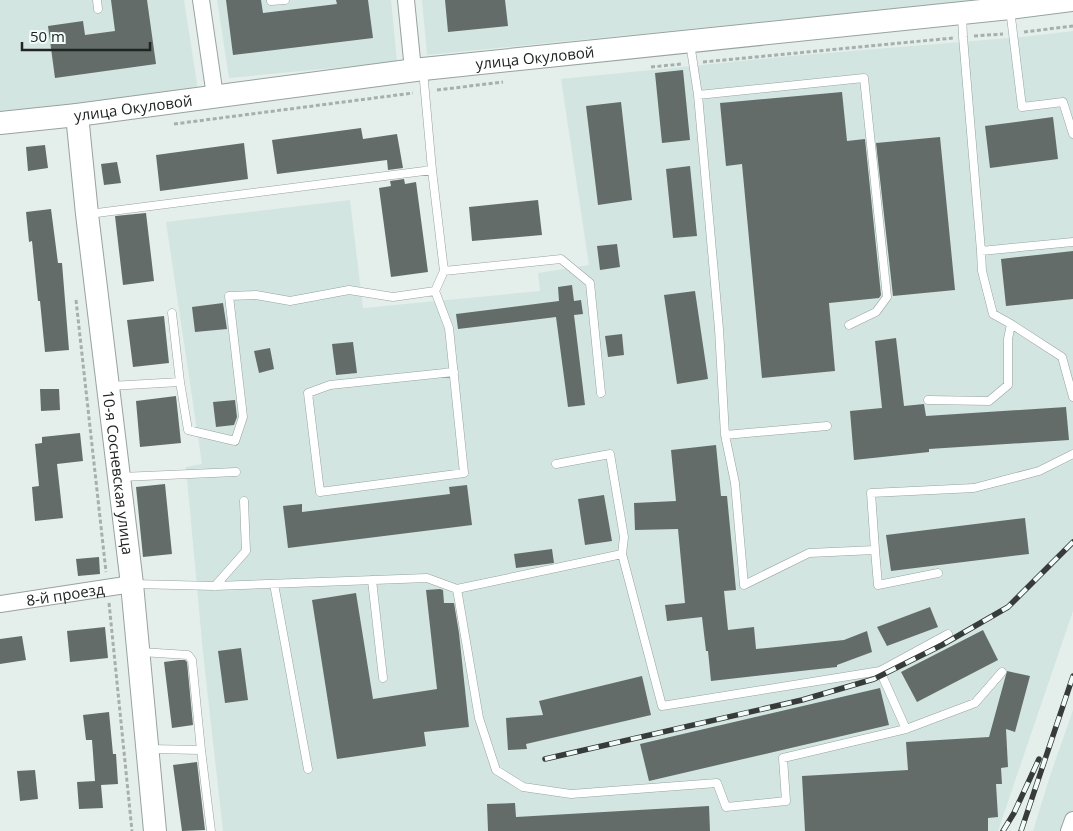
<svg xmlns="http://www.w3.org/2000/svg" width="1073" height="831" viewBox="0 0 1073 831" font-family="'Open Sans',sans-serif">
<style>
.built{fill:#d2e5e0}
.building{fill:#636c69}
.lines{fill:none;stroke-linecap:round;stroke-linejoin:round}
.lane-casing{stroke:#98a29f;stroke-width:9}
.street-casing{stroke:#98a29f;stroke-width:18}
.secondary-casing{stroke:#98a29f;stroke-width:24}
.path{stroke:#a6afac;stroke-width:3;stroke-dasharray:4 2.5;stroke-linecap:butt}
.lane{stroke:#fff;stroke-width:8}
.street{stroke:#fff;stroke-width:16}
.secondary{stroke:#fff;stroke-width:22}
.rail-casing{stroke:#373b3a;stroke-width:5.5}
.rail{stroke:#f1fcf9;stroke-width:4;stroke-dasharray:11;stroke-linecap:butt}
.labels{text-anchor:middle;dominant-baseline:central;stroke-width:5;stroke-linejoin:round;paint-order:stroke}
.street-label{font-size:15px;fill:#202423;stroke:#f1fcf9}
</style>
<rect width="100%" height="100%" fill="#e4efec"/>
<!-- built -->
<path class="built" d="M0,0H184L198,90L0,112Z
M217,0H391L397,62L229,78Z
M422,0H983L427,55Z
M1073,31V611L998,831H223L203,653L186,467L202,464L166,222L350,200L363,308L540,291L538,273L589,265L561,79L791,56L1022,37Z
M1073,710V831H1033L1050,776Z"/>
<!-- building -->
<path class="building" d="M111,0H147L156,64L55,78L48,26L83,21L85,35L115,31Z
M226,0H261L263,13L337,4L336,0H368L373,38L233,55Z
M445,0H505L508,26L448,32Z
M683,70L690,140L662,143L655,73Z
M842,92L847,141L865,139L881,295L879,298L829,303L835,371L762,378L742,164L726,166L720,103Z
M621,102L632,200L598,205L586,106Z
M1053,117L1058,159L990,168L985,126Z
M361,128L363,139L397,134L403,168L388,170L387,160L277,174L272,140Z
M940,137L955,290L893,296L876,143Z
M244,143L248,179L160,191L156,155Z
M45,145L48,168L28,171L26,147Z
M117,162L121,183L104,185L101,164Z
M690,166L697,236L673,238L666,169Z
M404,179L405,184L416,182L428,272L391,277L379,188L391,186L390,181Z
M538,200L542,235L472,241L469,207Z
M51,209L58,263H62L69,350L45,352L40,301H38L32,241L29,242L26,212Z
M146,213L154,281L123,285L115,216Z
M617,244L620,267L600,270L597,246Z
M1073,251V299L1006,306L1001,259Z
M572,285L574,301L581,300L583,314L574,315L585,405L568,407L556,317L458,329L456,314L559,301L558,287Z
M695,291L708,379L677,384L664,295Z
M223,303L227,329L195,332L192,307Z
M164,316L169,363L133,367L127,320Z
M622,334L624,355L608,357L605,336Z
M896,338L904,406L924,404L926,416L1066,407L1069,440L929,449V452L854,460L850,411L882,408L875,341Z
M353,342L357,373L336,375L332,344Z
M270,348L274,369L259,373L254,351Z
M40,389H59L60,410L41,411Z
M176,396L181,443L140,447L136,401Z
M235,400L237,417L234,425L216,427L213,402Z
M80,433L83,461L57,464L63,518L35,521L32,487L39,486L35,444L42,443V437Z
M716,445L721,496H727L736,590L724,591L728,630L754,627L756,649L844,640L867,631L872,652L837,665V667L711,681L708,651H706L702,617L667,621L665,605L685,603L678,529L635,530L634,503L676,501L671,450Z
M165,484L172,554L143,557L136,487Z
M467,485L472,525L288,548L283,506L302,504V512L450,494L449,487Z
M604,495L612,541L585,545L578,499Z
M1025,518L1029,554L891,571L886,535Z
M552,549L554,563L516,568L514,554Z
M99,557L100,574L78,576L76,559Z
M440,589L443,590L444,603H454L459,633L469,727L424,732L426,746L337,759L312,600L356,593L373,699L437,689L426,590Z
M930,607L938,627L887,646L877,627Z
M105,627L108,658L70,662L67,631Z
M983,630L998,660L917,702L901,672Z
M22,636L26,660L0,664V639Z
M241,648L248,700L225,703L218,651Z
M179,660H185L187,662L193,725L172,728L164,662Z
M1007,671L1030,676L1015,732L1006,729L1008,767L1001,768L1002,784H996L998,817L988,818V831H805L802,776L908,770L906,742L989,737Z
M642,676L651,715L526,744L527,749L508,750L506,718L543,715L539,701Z
M880,688L889,725L649,781L640,744Z
M109,712L113,754H116L118,784L101,785L103,808L79,809L77,782L95,781L92,740H86L83,715Z
M197,762L205,830L182,831L173,765Z
M35,770L38,799L20,801L17,771Z
M515,803L516,817L709,806L710,831H488L487,804Z"/>
<g class="lines">
<defs>
<path id="lane" d="M97,0L98,9
M271,1L285,0
M1010,9L1022,107L1063,102L1073,134
M962,14L963,37L981,251L982,271L993,314L1011,324
M690,43L698,95L719,329L725,435L827,426
M423,70L432,170
M698,95L864,78L887,297L876,312L849,325
M89,214L432,170L444,271
M981,251L1073,242
M435,291L449,328L464,473L320,492L308,393L330,385L454,372
M172,313L180,382
M110,386L180,382L188,430L235,441L243,417L229,296L256,295L290,301L349,290L393,297L435,291L444,271L561,259L590,283L601,393
M928,400L989,401L1008,385V339L1011,324L1062,357L1073,397
M725,435L735,483L744,585L809,553L875,550L878,585L938,573
M556,464L610,454L624,537L622,554
M121,477L236,472
M875,550L871,493L974,488L1039,471L1073,454
M372,580L383,678
M134,584L215,586L427,578L457,589L622,554L662,706L880,671L906,729L975,703L1002,672
M274,584L308,769
M215,586L246,551L244,501
M457,589L479,718L496,770L523,787L571,794L717,783L726,807L786,801L783,758L906,729
M141,652L188,655L192,660L201,750
M880,671L948,634
M150,749L201,750L211,831"/>
<g id="street">
<path d="M201,0L215,96"/>
<path d="M406,0L413,70"/>
<path id="s1" d="M0,604L132,584"/>
<path d="M1069,831L1073,820"/>
</g>
<g id="secondary">
<path id="s2" d="M77,115L87,214L132,584L155,831"/>
<path id="s3" d="M0,123L77,115L423,69L1010,8L1071,0"/>
</g>
</defs>
<!-- lane casing -->
<use href="#lane" class="lane-casing"/>
<!-- street casing -->
<use href="#street" class="street-casing"/>
<!-- secondary casing -->
<use href="#secondary" class="secondary-casing"/>
<!-- path -->
<path class="path" d="M1024,32L1073,26
M974,36L1003,34
M703,62L953,38
M651,67L682,64
M437,90L503,82
M174,124L413,93
M76,300L106,572
M109,603L132,831"/>
<!-- lane -->
<use href="#lane" class="lane"/>
<!-- street -->
<use href="#street" class="street"/>
<!-- secondary -->
<use href="#secondary" class="secondary"/>
<defs>
<path id="rail" d="M545,759L802,700L874,679L942,645L1008,607L1073,542
M1003,831L1014,813L1039,759
M1021,831L1073,676"/>
</defs>
<!-- rail casing -->
<use href="#rail" class="rail-casing"/>
<!-- rail -->
<use href="#rail" class="rail"/>
</g>
<g class="labels">
<!-- street labels -->
<g class="street-label">
<text stroke="none"><textPath href="#s3" startOffset="539">улица Окуловой</textPath></text>
<text stroke="none"><textPath href="#s3" startOffset="134">улица Окуловой</textPath></text>
<text stroke="none"><textPath href="#s2" startOffset="360">10-я Сосневская улица</textPath></text>
<text stroke="none"><textPath href="#s1" startOffset="66">8-й проезд</textPath></text>
</g>
</g>
<!-- scale -->
<path d="M22 42v8h128v-8" fill="none" stroke="#202423" stroke-width="2.5"/>
<text x="30" y="42" font-size="15" fill="#202423" stroke="#f1fcf9" stroke-width="4" paint-order="stroke">50 m</text>
</svg>
